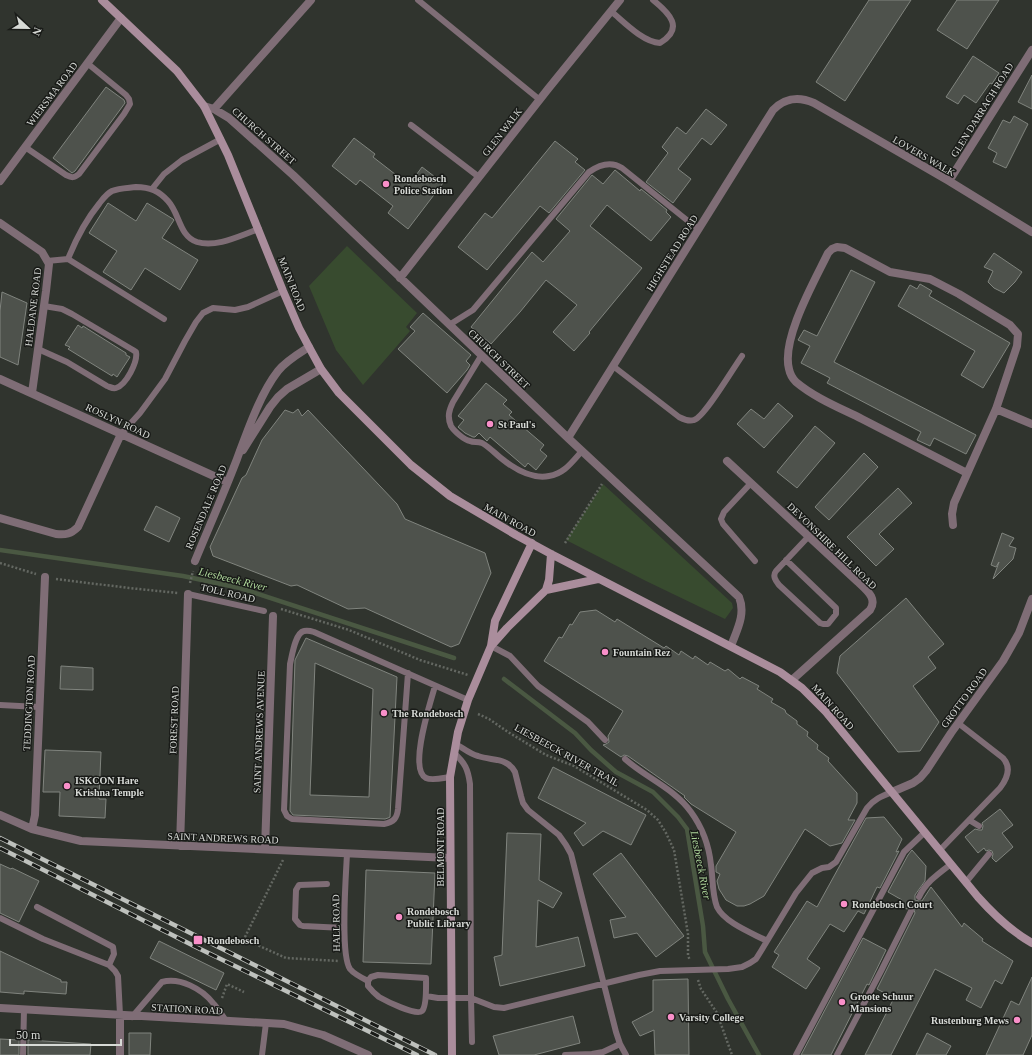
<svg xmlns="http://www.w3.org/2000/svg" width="1032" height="1055" viewBox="0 0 1032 1055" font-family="Georgia,serif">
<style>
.green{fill:#384b2f}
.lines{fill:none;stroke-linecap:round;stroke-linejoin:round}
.stream{stroke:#4a5842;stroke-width:4.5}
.building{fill:#4e524c;stroke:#80847e;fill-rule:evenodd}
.path{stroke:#646862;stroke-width:2.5;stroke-dasharray:2 2;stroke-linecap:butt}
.lane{stroke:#7f6d76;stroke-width:6}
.street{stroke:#7f6d76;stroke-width:8}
.secondary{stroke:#aa8d9c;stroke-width:8}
.rail-casing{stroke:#bec1bd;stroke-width:4.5}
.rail{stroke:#191b18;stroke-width:3;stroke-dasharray:9;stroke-linecap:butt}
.secondary-bridge{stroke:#aa8d9c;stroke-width:8}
.poi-dot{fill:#f98fc9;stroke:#191b18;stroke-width:1.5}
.labels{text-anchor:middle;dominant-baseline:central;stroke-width:3;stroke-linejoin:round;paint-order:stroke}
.street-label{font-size:10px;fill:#d7dad6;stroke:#191b18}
.poi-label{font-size:10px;font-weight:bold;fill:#d7dad6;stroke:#191b18;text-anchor:start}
.water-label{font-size:11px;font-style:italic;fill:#add59a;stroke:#191b18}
</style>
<rect width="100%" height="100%" fill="#30342e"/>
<!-- green -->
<path class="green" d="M347,246L417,313L406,327L410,331L363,385L336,350L309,286Z
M603,484L732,603L733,608L725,619L646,581L566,540Z"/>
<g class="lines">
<!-- stream -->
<path class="stream" d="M0,550L183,576L240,588L454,658
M504,679L575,733L591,750L616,772L653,792L678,817L687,829L703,926L705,952L728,999L759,1055"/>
</g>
<!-- building -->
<path class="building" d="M869,0H911L845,101L816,82Z
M957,0H999L967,49L937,30Z
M973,56L999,73L992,84L990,83L976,103L964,95L958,104L946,97Z
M1032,75V109L1018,102Z
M106,87L124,100L125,103L75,171L72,173L53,158Z
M706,109L727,125L711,145L702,138L678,169L691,179L673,203L646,182L668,153L662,147L677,127L686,134Z
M1014,116L1028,124L1006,168L993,162L997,153L988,148L1003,120L1010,123Z
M354,138L375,154L373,157L409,185L422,167L443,183L408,229L388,213L393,206L360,180L356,185L332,166Z
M555,141L578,159L575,162L585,170L549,213L540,206L487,270L458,247L485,213L492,218Z
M615,170L640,191L641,189L667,210L666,212L671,217L651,241L607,205L590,226L642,268L589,332L590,333L574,351L553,332L577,305L546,280L520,312L491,344L471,327L532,252L543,262L570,231L556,219L592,175L603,184Z
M108,203L136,221L147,203L173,219L174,220L162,238L198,260L180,290L145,268L131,290L103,272L117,251L89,233Z
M994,253L1022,272L1015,282L1004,293L994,288L988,282L993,271L984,267Z
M851,270L875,282L834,362L976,435L966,454L934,438L930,446L917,440L921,432L827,383L830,378L801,363L810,346L798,340L804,330L817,336Z
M920,284L932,291L929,296L1010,343L983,388L961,375L975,351L898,306L910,285L917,289Z
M2,292L27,303L18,365L0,357V311Z
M423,313L471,355L466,361L470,365L467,370L447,393L398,349L415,331L410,327Z
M78,325L82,328L83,326L126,353V355L130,357L117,377L113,374L112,376L68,349L70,347L65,345Z
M486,383L507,400L503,404L512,412L509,415L544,445L540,450L547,456L536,470L528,463L525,467L490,437L487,441L479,433L475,437H473L465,433L458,427L464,420L458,416Z
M778,403L793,416L764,448L737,424L751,409L764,419Z
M298,409L302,416L308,410L397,504L405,519L485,553L491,573L459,644L451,647L365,608L348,609L297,585L291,586L213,556L210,547L242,478L246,475L262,440L285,410L293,413Z
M815,426L835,443L797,488L777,472Z
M864,453L878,467L829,520L815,507Z
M898,488L912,503L879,534L894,549L876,566L847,537Z
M156,506L180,518L169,542L144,530Z
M1002,533L1014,538L1009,546L1016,548L1013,559L993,579L999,562L996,567L991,565Z
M906,598L944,644L928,657L936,668L913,686L939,722L920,751L898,752L837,673L840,656Z
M596,610L615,622L617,619L664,648L666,646L679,655L681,651L693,659L695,656L708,665L710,662L725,671L728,669L740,679L742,677L759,686L757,689L773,699L771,702L785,710L786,713L797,721V724L808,732L807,736L818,745L817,749L829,758L828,761L857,793V803L848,820H855L842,843L830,846L805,829L764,896L750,904L744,906H737L726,900L719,889L717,881L720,874L716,872V866L736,832L691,804L684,797L685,796L628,756L624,755L621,757L603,745L606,744L609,742L608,736L623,711L544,661L559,637L562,638L570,624L572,625L580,612Z
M306,638L397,677L390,817L388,818L385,819L293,815L290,811L295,660ZM315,663L373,689L369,797L310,795Z
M61,666L93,668V690L60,689Z
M45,750L101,752L99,799H106L105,818L59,816L60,792H43Z
M553,767L646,815L631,845L603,831L583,846L574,833L586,823L538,798Z
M1000,809L1013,825L1002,833L1013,847L996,862L992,858L993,854L992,851L989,850L986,851L984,848L978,853L965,837L975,829L979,830H982L983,826L982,823Z
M884,817L902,839L896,852L899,851L880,888L877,887L864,914L858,911L844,932L830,924L807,959L820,968L806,989L772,967L779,955L774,952L807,901L817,907L866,818Z
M507,833L541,834L539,880L562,893L553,908L538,900L536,947L578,937L585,966L500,986L494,957L502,955Z
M912,850L926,866L925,881L915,895V900L919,901H922L931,887L962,927L964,923L983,939L982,941L1013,961L1002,984L995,980L981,1008L966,1000L972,988L935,969L891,1055H865L894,998L877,989L915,913L913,907H910L907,909L899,905L902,900L888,892L908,855Z
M621,853L684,936L656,957L637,933L614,938L610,920L626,917L593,874Z
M0,864L11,869L12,868L39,881L19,922L0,913Z
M366,870L435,873L431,964L363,962Z
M863,938L886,950L869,985L867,984L831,1055H801Z
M159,941L224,973L216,990L150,958Z
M0,951L61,980V982H67L66,994L24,991V994L0,992Z
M1032,977V1035L1023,1055H986L1011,1001L1019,1005Z
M688,979L689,1055H655L654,1030L640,1036L632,1022L653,1011V980Z
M573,1016L580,1043L534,1055H499L493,1036Z
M129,1033H151L150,1055H129Z
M927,1033L951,1046L946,1055H916Z
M0,1039L19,1040V1055H0Z
M28,1040L91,1044L90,1055H28Z"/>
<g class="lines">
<!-- path -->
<path class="path" d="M565,543L602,484
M0,563L36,574
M56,579L129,588L178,593
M190,583L193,571
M281,609L349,630L420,660L468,675
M478,714L489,719L508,732L546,755L574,766L589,775L647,810L658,820L666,833L674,850L688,934V956L690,960
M283,860L244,939L286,958L339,961
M698,980L701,989L717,1013L732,1055
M222,998L227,984L244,992"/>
<!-- lane -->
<path class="lane" d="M418,0L540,100
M612,12C624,22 643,42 660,43C685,28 669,13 653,0
M411,125L479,177
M25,147L66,175C72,178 74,178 79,174L124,114L130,104L129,99L126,95L87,63
M152,189L164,174L182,160L221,139
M68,259C76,239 85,221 99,204C103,199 106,194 112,191C119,188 129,188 136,187C150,187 159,191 168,201C180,214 179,236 197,242C217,248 241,235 259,229
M47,261L68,259L164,319
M449,325L473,310L589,172C599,165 611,161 622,168L698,229
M38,349L67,362L107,386C110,387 113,389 116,388C126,385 138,362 136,352L133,350L72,314L62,309L44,306
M481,356L453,402C449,410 447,417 451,426C454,431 464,440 470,441C474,443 477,441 482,443C491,448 497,456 506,462C517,470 534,479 549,476C564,474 572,462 582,451
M613,366L679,417C683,419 688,422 694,420C704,418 734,367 742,356
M121,434L140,413L165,379L185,341L196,322L203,313L213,308L235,310L248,307L283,291
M751,483L724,512L721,519L723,524L755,561
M786,560L836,608V614L828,624H823L820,623L779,585C776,581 772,576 776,571L809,536
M188,594L264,611
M491,646L510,656L538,686L588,722L605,740
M408,673L398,809C397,818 394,822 384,824L292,819L287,816L284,810L290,664C292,656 295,633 304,631C308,630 311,631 314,632L468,700
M435,686C431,701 408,769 426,778C432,781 443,778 450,777
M0,705L39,707
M456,744C463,748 470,754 478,756C492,761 507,757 515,772L521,796L523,803L528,810L559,835L566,845L571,854L616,1032L620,1044L626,1055
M454,753C465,763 468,769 470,784L471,998L472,1042
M625,759C646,778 674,788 691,812C702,827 709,846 711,865C713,878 712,894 717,907C725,923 752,933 767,941
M969,820L979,826
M940,850L1000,788C1007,779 1012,768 1003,758L958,723
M347,854C346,874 340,955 350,969C354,974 362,978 368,981
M966,882L989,854
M327,884L299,885L296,890L295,919L300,925L303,926L344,928
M919,897C926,882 938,874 951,864
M37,907L113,947L114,954L109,965
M0,918L43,939L109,965L115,971L118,976L120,1015
M378,975L426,978C426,984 427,1006 422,1011C416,1016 386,1001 379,997C375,994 372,991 368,986V981L371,977Z
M426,996L438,998H471L494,1007L504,1008L639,975L660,971L728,969L742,967L750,963L756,959L761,951L796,893L812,873L822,868L829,867L836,862L867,808C874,799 882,796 892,792
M132,1017L162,982C180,977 202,989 213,1003C218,1008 222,1015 226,1021
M23,1055L24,1010
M262,1055L266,1023
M565,1055L592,1054L603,1052L620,1044
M796,1055L904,852L925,832
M837,1055L881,971L911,911"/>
<!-- street -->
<path class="street" d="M204,106L214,109L229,118L293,175L568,438L739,597C746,614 737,630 731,646
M214,109L311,0
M0,181L121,18
M949,181L1032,50
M0,223L42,252L49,264L46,291L32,393
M400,278L548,89L620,0
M0,379L227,482
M996,409L1032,424
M568,438L773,110C785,98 798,96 814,103L949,181L1032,232
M243,450L270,407L278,397L287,389L321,369
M727,461L858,582C866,590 878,598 870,610L792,680
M0,518L56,534C66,535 71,534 78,527L121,434
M953,525L952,514L954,503L996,409L1017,346L1018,334L1010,325L959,294L930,279L890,272L845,248L837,247L832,249L828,253C815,280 781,339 789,369C790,374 792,378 796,382C815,398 840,408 862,419C897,437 932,455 967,473
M195,561C209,527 224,493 237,459C247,432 260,394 278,371C286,361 298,354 309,347
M892,792L913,783L920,778L926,771L951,733L1003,661L1019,633L1032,599
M0,815L32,829L81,841L450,858
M32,829L35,815L45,577
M180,846L188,594
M265,849L273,616
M0,1008L284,1024L323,1035L368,1055
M120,1055V1015"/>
<!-- secondary -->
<path class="secondary" d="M102,0L177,71L204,106L228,155L283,291L299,328L309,347L321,369L339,393L411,465L450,496L516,535L551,554L780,672L802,688L826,712L978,897C994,915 1011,931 1032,943
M546,590L598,579
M491,646L507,628L546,590L549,580L551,554
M451,920L450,777L458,732L468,700L491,646L495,621L532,543"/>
<defs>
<path id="rail" d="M0,838L435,1055
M0,848L196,947L417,1055"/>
</defs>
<!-- rail casing -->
<use href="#rail" class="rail-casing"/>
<!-- rail -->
<use href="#rail" class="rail"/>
<!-- secondary-bridge -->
<path class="secondary-bridge" d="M451,920L452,1055"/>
</g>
<!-- markers -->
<g class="poi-dot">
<circle cx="386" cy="184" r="4"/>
<circle cx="490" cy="424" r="4"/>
<circle cx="605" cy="652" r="4"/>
<circle cx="384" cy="713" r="4"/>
<circle cx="67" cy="786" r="4"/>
<circle cx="844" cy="904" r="4"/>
<circle cx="399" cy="917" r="4"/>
<rect x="193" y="935" width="10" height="10" rx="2"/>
<circle cx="842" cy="1002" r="4"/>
<circle cx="671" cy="1017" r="4"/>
<circle cx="1017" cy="1020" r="4"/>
</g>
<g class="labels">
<!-- street labels -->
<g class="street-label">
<text transform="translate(52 94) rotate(-53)">WIERSMA ROAD</text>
<text transform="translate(982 110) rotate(-58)">GLEN DARRACH ROAD</text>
<text transform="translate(502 132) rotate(-52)">GLEN WALK</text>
<text transform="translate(264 136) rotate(41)">CHURCH STREET</text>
<text transform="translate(924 156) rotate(30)">LOVERS WALK</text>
<text transform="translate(672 253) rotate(-58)">HIGHSTEAD ROAD</text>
<text transform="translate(292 284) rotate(68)">MAIN ROAD</text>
<text transform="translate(33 307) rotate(-83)">HALDANE ROAD</text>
<text transform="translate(499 359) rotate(44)">CHURCH STREET</text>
<text transform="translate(118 421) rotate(25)">ROSLYN ROAD</text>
<text transform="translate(206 507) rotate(-67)">ROSENDALE ROAD</text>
<text transform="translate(510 520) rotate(29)">MAIN ROAD</text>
<text transform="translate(832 546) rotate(44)">DEVONSHIRE HILL ROAD</text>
<text transform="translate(228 593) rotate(13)">TOLL ROAD</text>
<text transform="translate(964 698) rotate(-54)">GROTTO ROAD</text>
<text transform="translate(29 703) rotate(-87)">TEDDINGTON ROAD</text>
<text transform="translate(833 707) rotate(48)">MAIN ROAD</text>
<text transform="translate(174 720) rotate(-88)">FOREST ROAD</text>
<text transform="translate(259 732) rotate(-88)">SAINT ANDREWS AVENUE</text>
<text transform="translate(567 755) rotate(29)">LIESBEECK RIVER TRAIL</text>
<text transform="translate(223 838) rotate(2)">SAINT ANDREWS ROAD</text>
<text transform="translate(440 847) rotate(-90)">BELMONT ROAD</text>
<text transform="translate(336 923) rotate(-91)">HALL ROAD</text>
<text transform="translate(187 1009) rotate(3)">STATION ROAD</text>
</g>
<!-- poi labels -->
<g class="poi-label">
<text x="394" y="178">Rondebosch<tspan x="394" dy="12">Police Station</tspan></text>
<text x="498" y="424">St Paul's</text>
<text x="613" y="652">Fountain Rez</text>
<text x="392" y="713">The Rondebosch</text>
<text x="75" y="780">ISKCON Hare<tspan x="75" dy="12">Krishna Temple</tspan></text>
<text x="852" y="904">Rondebosch Court</text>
<text x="407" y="911">Rondebosch<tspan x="407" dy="12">Public Library</tspan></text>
<text x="207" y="940">Rondebosch</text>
<text x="850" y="996">Groote Schuur<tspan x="850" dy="12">Mansions</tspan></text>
<text x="679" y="1017">Varsity College</text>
<text x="1009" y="1020" text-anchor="end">Rustenburg Mews</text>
</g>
<!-- water labels -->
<g class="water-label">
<text transform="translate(233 579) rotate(14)">Liesbeeck River</text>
<text transform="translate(701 865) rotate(79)">Liesbeeck River</text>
</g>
</g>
<!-- north arrow -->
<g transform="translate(28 28) rotate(112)" stroke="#191b18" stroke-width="3" paint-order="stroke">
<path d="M0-3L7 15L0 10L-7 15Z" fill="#d7dad6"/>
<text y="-6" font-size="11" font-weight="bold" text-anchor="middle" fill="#d7dad6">N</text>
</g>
<!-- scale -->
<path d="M10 1039v6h111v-6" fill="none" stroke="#d7dad6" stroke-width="2"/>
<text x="16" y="1039" font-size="12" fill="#d7dad6" stroke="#191b18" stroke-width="3" paint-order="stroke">50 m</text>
</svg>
